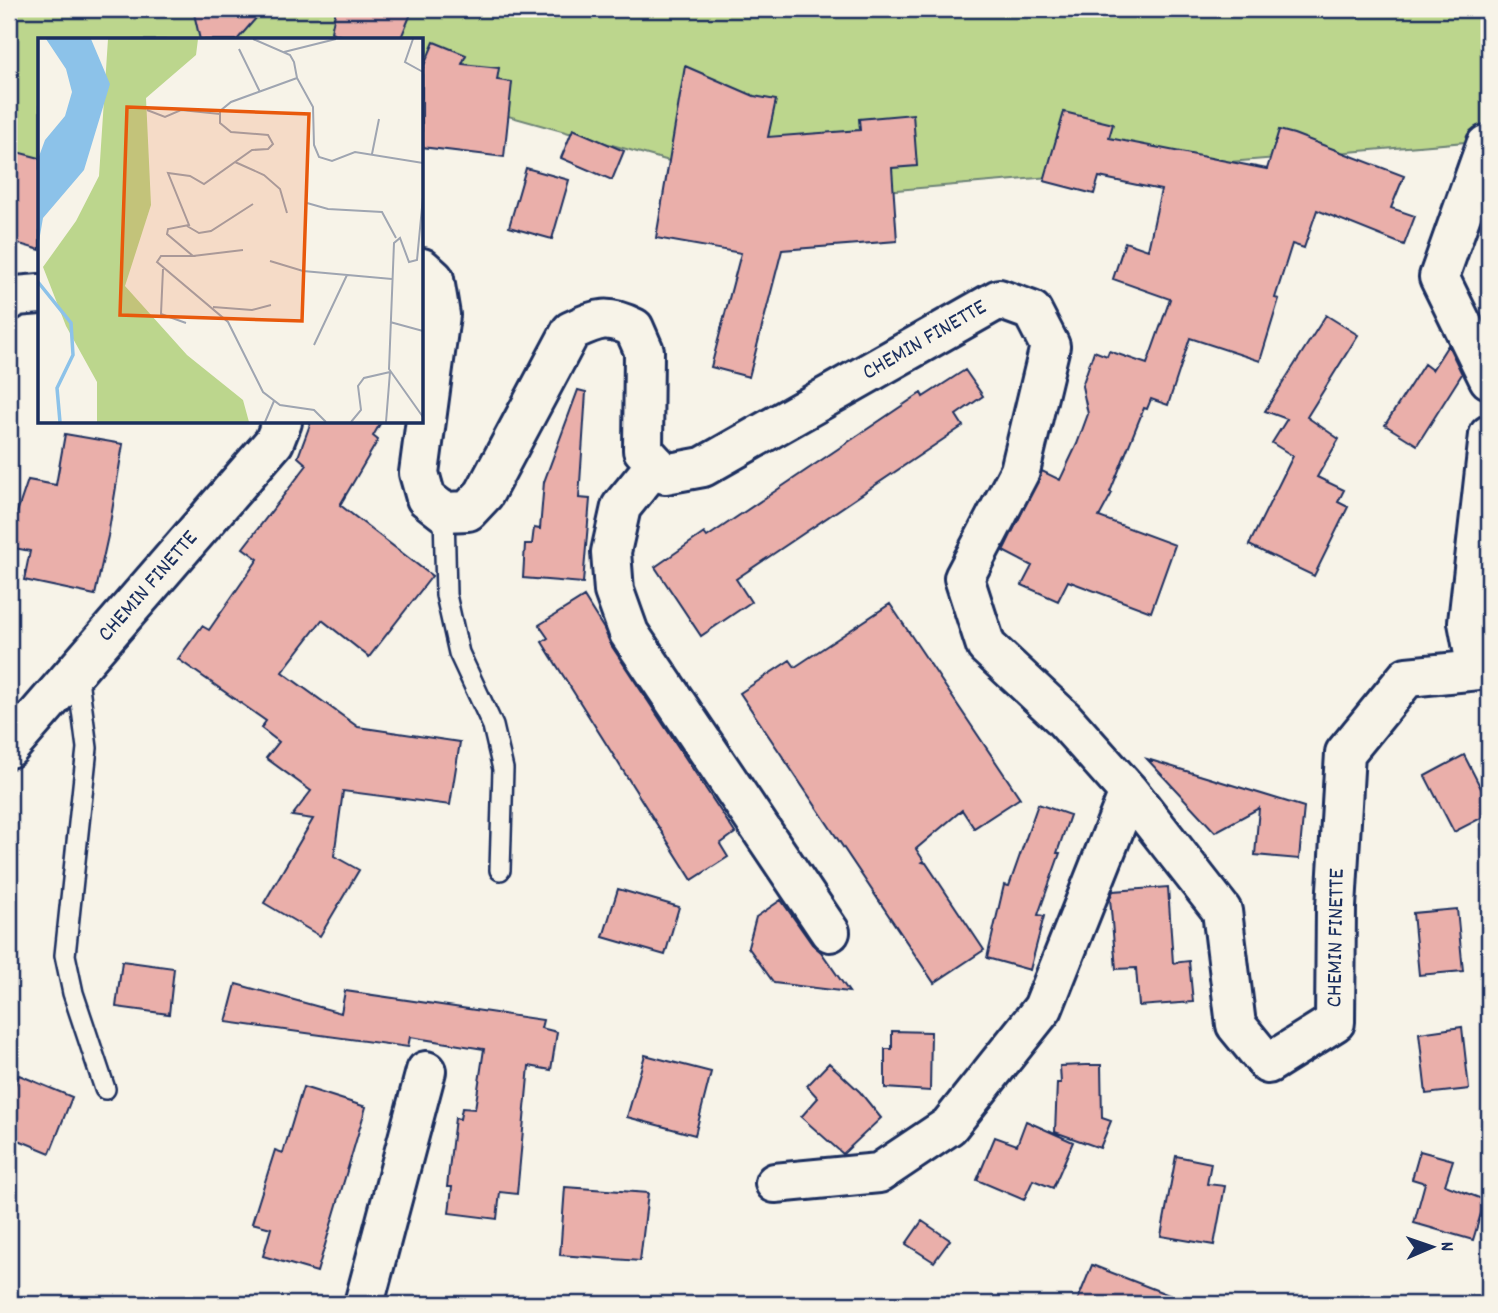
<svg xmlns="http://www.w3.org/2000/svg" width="1498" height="1313" viewBox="0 0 1498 1313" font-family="Dekko,sans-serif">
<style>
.green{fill:#bcd68d;stroke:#6c8276;stroke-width:2}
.building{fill:#eaafaa;stroke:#1b2f5e;stroke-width:2}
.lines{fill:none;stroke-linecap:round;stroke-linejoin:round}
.lane-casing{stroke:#1b2f5e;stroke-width:24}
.street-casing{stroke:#1b2f5e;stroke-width:44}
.lane{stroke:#f7f3e8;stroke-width:19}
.street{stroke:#f7f3e8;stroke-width:38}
.labels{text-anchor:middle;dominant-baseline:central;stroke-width:5;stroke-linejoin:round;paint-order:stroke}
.street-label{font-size:23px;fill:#1b2f5e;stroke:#f7f3e8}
.inset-river{fill:none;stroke:#8cc2e9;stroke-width:3.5}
.inset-road{fill:none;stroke:#9fa5b1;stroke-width:2}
.view{fill:#e8590c;fill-opacity:0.15;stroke:#e8590c;stroke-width:3.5}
.inset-edge{fill:none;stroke:#1b2f5e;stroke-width:3.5}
</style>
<rect width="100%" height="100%" fill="#f7f3e8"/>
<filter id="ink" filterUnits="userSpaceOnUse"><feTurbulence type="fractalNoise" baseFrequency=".0143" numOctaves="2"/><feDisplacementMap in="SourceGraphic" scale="14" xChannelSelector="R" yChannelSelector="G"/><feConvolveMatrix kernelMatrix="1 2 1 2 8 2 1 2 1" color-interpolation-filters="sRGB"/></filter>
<g filter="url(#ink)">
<!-- green -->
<path class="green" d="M9,9H1489V140L802,198L422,92V40H237L210,33L201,40H40V194L9,225Z"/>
<!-- building -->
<path class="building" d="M193,9H264L237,40H200Z
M336,9H413L400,40H351L331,32Z
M434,42L466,55L462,64L499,68L497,80L512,82L504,157L422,147V70Z
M685,66L754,96L776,100L768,137L860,130L859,119L913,114L917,166L892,168L897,241L782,250L749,377L711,367L741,253L656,238Z
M1064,112L1113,124L1109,138L1267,169L1279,130L1294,134L1404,176L1391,208L1415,216L1404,245L1317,210L1304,248L1292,244L1275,298L1279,299L1260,361L1190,338L1168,405L1151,399L1147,409L1144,408L1110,492L1112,493L1099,517L1175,545L1151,612L1068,581L1058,601L1022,585L1032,566L1003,551L1042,471L1060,480L1077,444L1088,414L1082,386L1094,351L1107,356L1109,351L1147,364L1170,299L1113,279L1125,242L1148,250L1161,190L1099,177L1094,194L1044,181Z
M573,129L624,151L612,180L561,158Z
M9,150L40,158V250L9,241Z
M526,168L569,180L552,239L509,227Z
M1326,315L1358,335L1307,417L1339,439L1317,477L1344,490L1338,502L1348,507L1314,576L1249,545L1293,456L1272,443L1287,419L1265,411Z
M1448,345L1462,374L1417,445L1385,425L1424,364L1432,370Z
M965,370L983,396L956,415L963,426L736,579L751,602L701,636L655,567L704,533L707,537L921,393L923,397Z
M578,390L586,392L579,498L590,499L583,583L523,578L525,544H532L534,528L540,529L544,482Z
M311,422H381L373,436L378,440L340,505L432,576L369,657L322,620L282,672L358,727L460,742L450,805L343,791L334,856L359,870L320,936L264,903L313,819L292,816L311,791L266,758L279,742L261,728L266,721L178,659L202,626L209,630L258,559L243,548L307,465L298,457Z
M65,434L123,444L108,536L95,595L24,580L30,551L9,547V536L28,480L56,485Z
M584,597L604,629L611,645L735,833L720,844L728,857L692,880L542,642L548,638L539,625Z
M890,604L1020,798L974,828L962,810L916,849L924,861L922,862L926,863L984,950L934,983L740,693L790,660L795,667Z
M1464,755L1489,804V814L1454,832L1425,776Z
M1147,759L1304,807L1299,859L1255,855L1259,808L1215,832Z
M1038,804L1070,815L1057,853H1060L1038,915L1044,916L1030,970L987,958L1004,885L1009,886Z
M1168,887L1173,963L1189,961L1193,1002L1139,1006L1136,968L1116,969L1110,898L1113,891Z
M618,889L679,907L665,955L603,937Z
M781,900L812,944L821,952L849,992L774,983L748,947L756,917Z
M1457,909L1463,971L1419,975L1413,913Z
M122,961L174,968L169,1014L116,1007Z
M236,984L341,1013L345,991L543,1020L541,1028L557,1032L551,1070L529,1066L517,1194L500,1192L497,1219L449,1213L452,1187H447L455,1118L460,1119L462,1108L475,1109L484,1049L410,1037L408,1047L226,1022Z
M1462,1027L1469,1089L1426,1094L1419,1033Z
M892,1031L931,1032L930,1091L885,1088V1049H892Z
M645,1055L711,1072L695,1135L627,1117Z
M829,1063L860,1092L881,1118L843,1154L801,1117L818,1098L807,1086Z
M1086,1065H1101L1102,1118L1111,1121L1100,1148L1055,1132L1057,1083H1061L1060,1066Z
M19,1075L72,1097L50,1153L9,1136V1100Z
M303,1087L366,1107L317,1272L263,1256L271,1228L252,1223L275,1150L283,1153Z
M1026,1121L1073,1142L1053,1188L1033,1180L1024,1200L977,1180L995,1137L1017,1145Z
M1420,1151L1453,1160L1445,1185L1485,1200L1473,1240L1414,1223L1425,1183L1412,1179Z
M1176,1156L1211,1163L1207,1184L1225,1186L1214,1245L1161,1236Z
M565,1187L648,1193L640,1261L560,1255Z
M922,1221L950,1240L934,1262L906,1244Z
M1092,1265L1187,1302V1304H1076Z"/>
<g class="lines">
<defs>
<path id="lane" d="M444,512L446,595L459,653L493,726L503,769L500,870
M77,671L87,748L65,955L73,993L105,1089"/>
<path id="street" d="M1486,145L1439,277L1489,379
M422,268L434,279L440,315L419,473L426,498L444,512L468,511L484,494L571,331C598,319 606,314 634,328L644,351L643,450L665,474L703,467L999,299L1032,311L1050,346L1020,471L964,578L986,646L1063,718L1129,792L1222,911L1236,1025L1268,1064L1335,1022L1336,907L1345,753L1407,677L1489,669
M9,301L16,296L40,294
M656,464L621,507L611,552L614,591L629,633L830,932
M1477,670L1468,622L1489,435
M9,748L274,442L282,422
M775,1183L879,1173L949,1126L1043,1008L1129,792
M364,1304L426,1071"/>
</defs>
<!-- lane casing -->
<use href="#lane" class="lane-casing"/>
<!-- street casing -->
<use href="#street" class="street-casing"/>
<!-- lane -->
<use href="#lane" class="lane"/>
<!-- street -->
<use href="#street" class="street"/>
</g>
</g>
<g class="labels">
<!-- street labels -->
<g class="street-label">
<text transform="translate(925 341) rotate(-30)">CHEMIN FINETTE</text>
<text transform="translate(149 587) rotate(-49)">CHEMIN FINETTE</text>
<text transform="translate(1337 938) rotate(-89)">CHEMIN FINETTE</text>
</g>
</g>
<!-- overview -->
<g transform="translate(38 38)">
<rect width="385" height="385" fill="#f7f3e8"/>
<path d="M70,1H160L158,17L108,60L113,167L87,248L149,317L205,362L211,384H59V344L28,288L5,229L38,183L61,138Z" fill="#bcd68d"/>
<path d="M8,1H53L72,46L46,132L5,180L0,209V121L7,102L27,78L34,54L28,31Z" fill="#8cc2e9"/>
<path class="inset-river" d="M0,244L33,285L35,317L19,350L22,384"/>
<path class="inset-road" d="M215,1L252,17L256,24L259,40L275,69L276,107L281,119L294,123L317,114L385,125M375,1L367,24L385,34M201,11L222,54M246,14L298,1M259,40L193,64L182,73V85L193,94L230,97L235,106L230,111L214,112L166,146L152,138L130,135L151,187L130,191L129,196L155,218H123L119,224L190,284L225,354L242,367L276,372L288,384M109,72L127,79L143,72L182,76M334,116L341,81M197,124L226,137L242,151L249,175M385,159L379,222L371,224L362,200L356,205L351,331L385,379M269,165L290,171L344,174L358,200M149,188L161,195L173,193L215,166M155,218L205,212M232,223L265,233L354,241M125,231L123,276L148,285M175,269L214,272L233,267M352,284L385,293M276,307L309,237M227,384L236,363M313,384L323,372L320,348L326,340L352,334M348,384L352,334"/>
<path class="view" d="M89,69L271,76L264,283L82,277Z"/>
<rect width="385" height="385" class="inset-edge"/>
</g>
<!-- margin -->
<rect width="1498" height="1313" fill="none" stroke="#f7f3e8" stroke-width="35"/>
<rect x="18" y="18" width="1463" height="1278" fill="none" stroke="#1b2f5e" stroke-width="2.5" filter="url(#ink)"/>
<!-- north arrow -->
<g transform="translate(1432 1247) rotate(88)" stroke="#f7f3e8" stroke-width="5" paint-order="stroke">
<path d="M0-5L12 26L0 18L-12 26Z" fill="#1b2f5e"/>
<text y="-10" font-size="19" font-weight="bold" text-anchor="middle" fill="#1b2f5e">N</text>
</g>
</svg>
